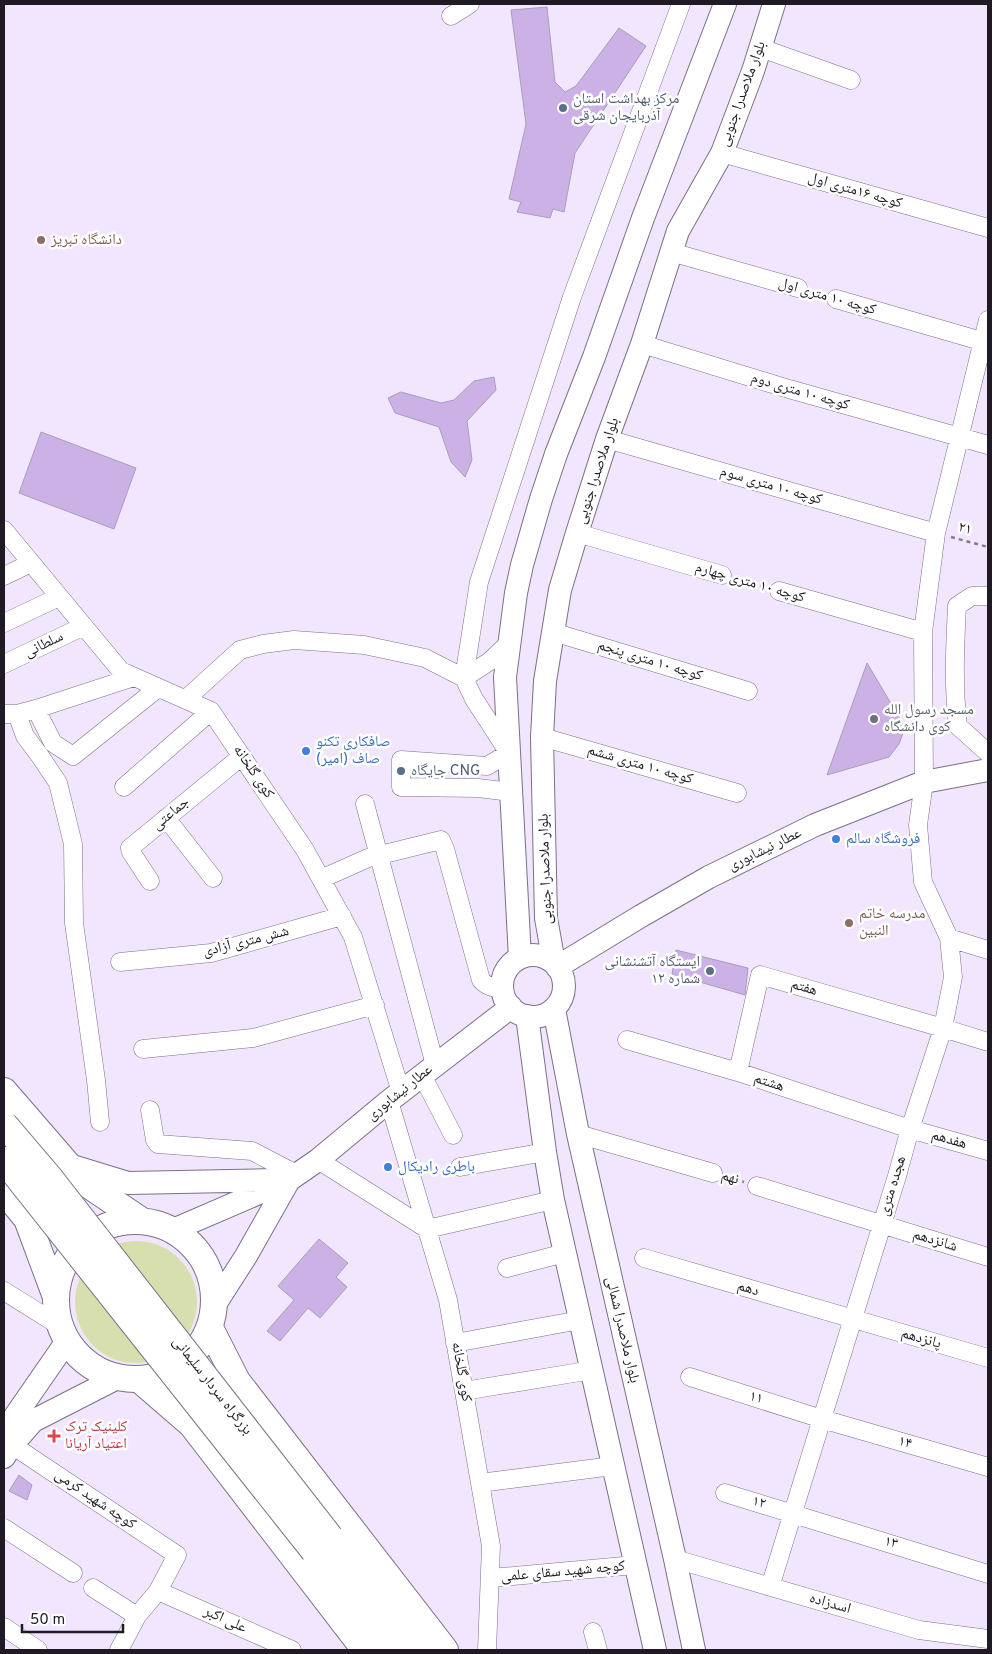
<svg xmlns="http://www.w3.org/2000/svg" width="992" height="1654" viewBox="0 0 992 1654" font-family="Overpass,'Noto Naskh Arabic',sans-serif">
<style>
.green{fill:#d7dfae}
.building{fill:#cbb1e6;stroke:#aa9fb6}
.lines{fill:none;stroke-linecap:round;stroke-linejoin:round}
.minor-casing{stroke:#7b7086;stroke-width:19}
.major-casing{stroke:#7b7086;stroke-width:24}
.highway-casing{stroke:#7b7086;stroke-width:28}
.path{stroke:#837b8b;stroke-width:2.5;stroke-dasharray:4 4;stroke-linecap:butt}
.minor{stroke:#fff;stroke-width:18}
.major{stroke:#fff;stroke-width:22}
.highway{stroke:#fff;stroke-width:26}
.highway-bridge-casing{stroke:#7b7086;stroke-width:28;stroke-linecap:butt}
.highway-bridge{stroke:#fff;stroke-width:26}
.service-dot{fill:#5c6f8a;stroke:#fff;stroke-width:2}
.education-dot{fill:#8d6e63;stroke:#fff;stroke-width:2}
.worship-dot{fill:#6b7280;stroke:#fff;stroke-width:2}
.shop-dot{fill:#3f7fe0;stroke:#fff;stroke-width:2}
.health-dot{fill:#e0444e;stroke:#fff;stroke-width:2}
.labels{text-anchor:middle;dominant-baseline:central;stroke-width:5;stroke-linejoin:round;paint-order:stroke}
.street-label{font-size:15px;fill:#1f1a23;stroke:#fff}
.service-label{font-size:15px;fill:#4e5e75;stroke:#fff;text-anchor:start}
.education-label{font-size:15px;fill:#785e54;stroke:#fff;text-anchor:start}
.worship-label{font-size:15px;fill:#5b616d;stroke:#fff;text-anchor:start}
.shop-label{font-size:15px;fill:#366cbe;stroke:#fff;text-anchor:start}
.health-label{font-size:15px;fill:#be3a42;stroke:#fff;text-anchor:start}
</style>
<rect width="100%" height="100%" fill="#f2e6ff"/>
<!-- green -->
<path class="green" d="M75 1302a61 61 0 1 1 122 0a61 61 0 1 1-122 0Z"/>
<!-- building -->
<path class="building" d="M547,7L555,82L565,92L576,86L619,28L646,46L575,153L564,212L553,209L550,218L517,212L521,202L509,199L526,124L511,10Z
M494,377L496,390L467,421L472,460L465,477L451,462L439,427L395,413L388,398L401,392L441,403L454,400L474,381Z
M41,432L136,468L114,529L19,493Z
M867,663L902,722L904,728L902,736L899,744L889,757L827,775Z
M676,950L748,968L745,995L672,974Z
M319,1239L348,1263L336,1277L347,1287L320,1318L308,1308L280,1341L267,1331L294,1300L278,1286Z
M19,1475L32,1485L27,1500L9,1491Z"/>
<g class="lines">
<defs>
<path id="minor" d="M451,16L470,4
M761,48L851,80
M722,153L988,228
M671,252L798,288
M836,299L988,343
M642,344L789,389L988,445
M607,439L936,533
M4,530L121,671L211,711L305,850L353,937L401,1092
M577,533L722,575
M4,576L31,563
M779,591L923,632
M988,596H972L957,606C955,645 953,687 958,726L988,753
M4,623L59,597
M553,632L748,691
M508,644L490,661L464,678L474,699L509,753L487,766L401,760V787L478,788L511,792
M4,664L84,626
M186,699L240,650L263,644L294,640L364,645L425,658L464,678L479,582L572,297L681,4
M36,709L53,743L73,756L158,688
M4,714H17L36,709L134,677
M17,714L25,736L40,756L58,783L73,844L74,923L96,1080L100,1122
M542,737L737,793
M124,787L211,711
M365,804L435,1065
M166,818L213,878
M321,879L368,858L441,840L445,849L481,980C487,987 494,988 503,988
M150,881L131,852L130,848L242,756
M949,938L988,950
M120,962L211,953L342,916
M627,1040L738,1072L910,1129L988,1151
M143,1049L253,1038L375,1005
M738,1072L760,975L943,1028L988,1042
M422,1075L453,1135
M389,1101L448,1300L491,1546L487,1650
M150,1110L155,1140L158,1144L252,1151L296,1174
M578,1134L713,1173
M318,1160L427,1229L553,1200
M460,1167L545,1152
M757,1186L988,1257
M644,1258L988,1358
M507,1268L565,1253
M4,1291L60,1326
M455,1343L580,1320
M690,1377L822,1419L988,1467
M464,1391L592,1370
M12,1445L177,1555L158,1591L137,1616L119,1650
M480,1483L613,1466
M725,1493L988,1574
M4,1528L73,1573
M675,1559L919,1630L988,1639
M491,1578L635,1565
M770,1587L897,1176L910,1129L943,1028L953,977L949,938L923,882L918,825L924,782L923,632L936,533L988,320
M93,1588L137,1616
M158,1591L292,1650
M4,1627L38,1650
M593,1632L598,1650"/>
<path id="major" d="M502 986a31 31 0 1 1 62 0a31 31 0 1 1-62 0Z
M520,958L505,677L516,593L522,565L541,499L556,454L594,357L643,218L725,4
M554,963L546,918L542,737L545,681L560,590L577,533L607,439L642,344L678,231L722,153L753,71L774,4
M557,967L641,916L709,877L815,825L924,782L988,770
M554,1009L578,1134L675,1559L694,1650
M527,1016L545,1152L553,1200L655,1650
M69,1165L128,1183L275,1180
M173,1230L289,1180L318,1160L389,1101L511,1007
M214,1306L246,1256L289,1180
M4,1432L67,1341
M4,1457L12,1445L33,1421L117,1378"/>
<path id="highway" d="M4,1091L81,1180L142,1221
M4,1191L27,1219L56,1297
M56 1300a79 79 0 1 1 158 0a79 79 0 1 1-158 0Z
M210,1328L237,1381L445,1650
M140,1380L192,1425L365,1650
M330,1537L418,1650
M314,1551L389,1650"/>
</defs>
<!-- minor casing -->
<use href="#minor" class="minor-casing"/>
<!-- major casing -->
<use href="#major" class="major-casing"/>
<!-- highway casing -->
<use href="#highway" class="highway-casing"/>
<!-- path -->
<path class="path" d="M811,292L823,295
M951,537L988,547
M737,579L765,587
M727,1177L744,1182"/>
<!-- minor -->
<use href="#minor" class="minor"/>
<!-- major -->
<use href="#major" class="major"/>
<!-- highway -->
<use href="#highway" class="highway"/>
<defs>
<path id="highway-bridge" d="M4,1124L50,1178L330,1537
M4,1160L314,1551"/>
</defs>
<!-- highway-bridge casing -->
<use href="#highway-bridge" class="highway-bridge-casing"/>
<!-- highway-bridge -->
<use href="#highway-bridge" class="highway-bridge"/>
</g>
<!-- markers -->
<g class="service-dot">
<circle cx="563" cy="108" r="5"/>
<circle cx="401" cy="771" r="5"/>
<circle cx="710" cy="971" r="5"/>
</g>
<g class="education-dot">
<circle cx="41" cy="240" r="5"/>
<circle cx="849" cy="923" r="5"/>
</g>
<circle class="worship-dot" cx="874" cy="719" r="5"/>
<g class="shop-dot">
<circle cx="306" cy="751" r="5"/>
<circle cx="836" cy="839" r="5"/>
<circle cx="388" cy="1167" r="5"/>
</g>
<path class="health-dot" d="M51.5 1428.5h5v5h5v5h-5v5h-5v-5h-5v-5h5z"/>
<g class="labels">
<!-- street labels -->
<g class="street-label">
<text transform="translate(743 94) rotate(-70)">بلوار ملاصدرا جنوبی</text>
<text transform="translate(855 191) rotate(16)">کوچه ۱۶متری اول</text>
<text transform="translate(827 297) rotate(16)">کوچه ۱۰ متری اول</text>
<text transform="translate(800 392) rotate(16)">کوچه ۱۰ متری دوم</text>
<text transform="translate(598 471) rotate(-72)">بلوار ملاصدرا جنوبی</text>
<text transform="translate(771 486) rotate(16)">کوچه ۱۰ متری سوم</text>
<text transform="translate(965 529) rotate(15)">۲۱</text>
<text transform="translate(750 583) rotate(16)">کوچه ۱۰ متری چهارم</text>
<text transform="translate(44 645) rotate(-26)">سلطانی</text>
<text transform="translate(650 661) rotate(17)">کوچه ۱۰ متری پنجم</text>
<text transform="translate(640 765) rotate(16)">کوچه ۱۰ متری ششم</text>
<text transform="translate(253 772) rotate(56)">کوی گلخانه</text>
<text transform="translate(171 814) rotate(-39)">جماعتی</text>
<text transform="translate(765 850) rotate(-26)">عطار نیشابوری</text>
<text transform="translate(546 869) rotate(-92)">بلوار ملاصدرا جنوبی</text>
<text transform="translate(246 942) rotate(-14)">شش متری آزادی</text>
<text transform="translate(804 988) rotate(16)">هفتم</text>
<text transform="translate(769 1083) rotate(18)">هشتم</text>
<text transform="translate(400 1093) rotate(-39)">عطار نیشابوری</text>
<text transform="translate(949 1140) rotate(16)">هفدهم</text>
<text transform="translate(730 1178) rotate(16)">نهم</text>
<text transform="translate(893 1186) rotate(-73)">هجده متری</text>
<text transform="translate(935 1241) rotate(17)">شانزدهم</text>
<text transform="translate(748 1289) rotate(16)">دهم</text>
<text transform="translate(622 1330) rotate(77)">بلوار ملاصدرا شمالی</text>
<text transform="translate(921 1339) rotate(16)">پانزدهم</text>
<text transform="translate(461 1372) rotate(80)">کوی گلخانه</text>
<text transform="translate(212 1386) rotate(52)">بزرگراه سردار سلیمانی</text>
<text transform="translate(756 1398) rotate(17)">۱۱</text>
<text transform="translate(905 1443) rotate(16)">۱۴</text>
<text transform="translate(95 1500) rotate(34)">کوچه شهید کرمی</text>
<text transform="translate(759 1503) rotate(16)">۱۲</text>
<text transform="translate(891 1543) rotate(17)">۱۳</text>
<text transform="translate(563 1572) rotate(-5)">کوچه شهید سقای علمی</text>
<text transform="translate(830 1604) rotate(16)">اسدزاده</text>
<text transform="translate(225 1620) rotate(24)">علی اکبر</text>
</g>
<!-- service labels -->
<g class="service-label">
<text x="573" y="99">مرکز بهداشت استان<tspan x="573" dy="17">آذربایجان شرقی</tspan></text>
<text x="411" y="771">جایگاه CNG</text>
<text x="700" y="962" text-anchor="end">ایستگاه آتشنشانی<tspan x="700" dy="17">شماره ۱۲</tspan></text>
</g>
<!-- education labels -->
<g class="education-label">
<text x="51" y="240">دانشگاه تبریز</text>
<text x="859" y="914">مدرسه خاتم<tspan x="859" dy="17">النبین</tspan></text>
</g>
<!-- worship labels -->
<g class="worship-label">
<text x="884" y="710">مسجد رسول الله<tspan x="884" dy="17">کوی دانشگاه</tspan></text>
</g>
<!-- shop labels -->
<g class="shop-label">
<text x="316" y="742">صافکاری تکنو<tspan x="316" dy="17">صاف (امیر)</tspan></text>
<text x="846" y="839">فروشگاه سالم</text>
<text x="398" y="1167">باطری رادیکال</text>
</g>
<!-- health labels -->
<g class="health-label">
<text x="65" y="1427">کلینیک ترک<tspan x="65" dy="17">اعتیاد آریانا</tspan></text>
</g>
</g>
<!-- border -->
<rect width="992" height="1654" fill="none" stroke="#1f1a23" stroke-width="10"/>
<!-- scale -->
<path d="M22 1624v8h101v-8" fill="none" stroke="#1f1a23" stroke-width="2.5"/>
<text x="30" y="1624" font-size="15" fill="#1f1a23" stroke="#ffffff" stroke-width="4" paint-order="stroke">50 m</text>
</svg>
